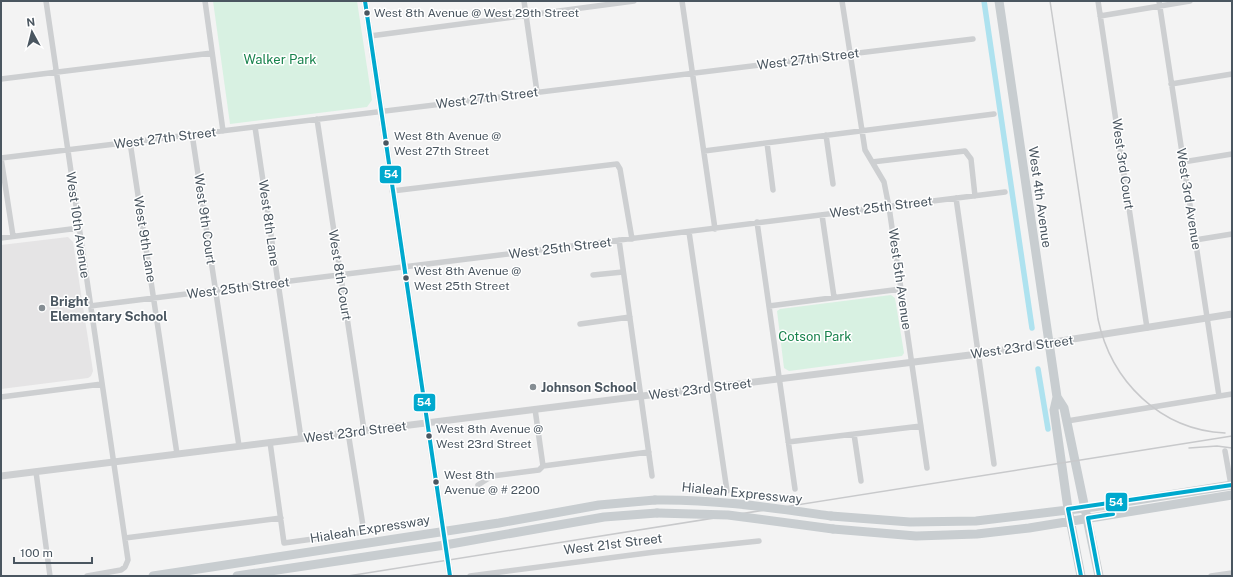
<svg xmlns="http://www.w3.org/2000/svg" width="1233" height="577" viewBox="0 0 1233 577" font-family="'Public Sans',sans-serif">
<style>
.education{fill:#e5e4e5}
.green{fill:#d8f1e2}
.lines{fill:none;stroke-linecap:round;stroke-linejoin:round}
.canal{stroke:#aee2ef;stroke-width:5.5}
.minor{stroke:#cdcfd1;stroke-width:5.5}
.tertiary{stroke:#cdcfd1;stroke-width:7}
.primary{stroke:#c8cdd0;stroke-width:9}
.rail{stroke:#c8c9cb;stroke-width:1.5}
.primary-bridge{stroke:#c8cdd0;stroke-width:9}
.bus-1-casing{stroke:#fff;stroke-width:7}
.bus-1{stroke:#00a9ce;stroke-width:4}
.bus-dot{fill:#4a5660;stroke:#fff;stroke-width:1.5}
.poi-dot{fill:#858d93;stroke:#fff;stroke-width:1.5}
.labels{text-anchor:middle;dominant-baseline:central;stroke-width:3;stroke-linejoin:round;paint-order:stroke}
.bus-label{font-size:12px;fill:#4a5660;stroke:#fff;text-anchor:start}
.park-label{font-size:13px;fill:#18834d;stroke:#fff}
.street-label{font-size:13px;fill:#4a5660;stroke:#fff}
.poi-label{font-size:13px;font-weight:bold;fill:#4a5660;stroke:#fff;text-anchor:start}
.line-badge{stroke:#fff;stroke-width:1.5}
.badge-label{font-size:11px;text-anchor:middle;font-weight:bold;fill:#fff}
</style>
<rect width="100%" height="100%" fill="#f3f3f3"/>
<!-- education -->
<path class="education" d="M68,237L73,242L93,371L91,376L88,378L1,389V245Z"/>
<!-- green -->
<path class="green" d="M213,1H357L372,100L367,107L230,124Z
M891,295L895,298L904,353L902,356L789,371L784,368L777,311L780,309Z"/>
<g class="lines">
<!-- canal -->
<path class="canal" d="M984,1L1032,328
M1038,369L1048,429"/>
<!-- minor -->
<path class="minor" d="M46,1L128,560L125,567L121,570L87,576
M205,1L223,131
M524,1L537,92
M682,1L715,229
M842,1L865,150L884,182L889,207L927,468
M1098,1L1147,328
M1159,1L1219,396
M1100,16L1190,1
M370,36L634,1
M1,79L212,53
M1171,84L1232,74
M317,119L364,430
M255,127L301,438
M192,134L239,446
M826,135L833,184
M130,142L177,454
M767,143L773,190
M704,151L994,114
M1,158L973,39
M1,158L13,236
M872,162L965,151L971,159L975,196
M1183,162L1232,154
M392,191L617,164L620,169L632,239
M956,198L994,464
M822,215L834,297
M757,222L795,489
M689,232L727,491
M1,238L79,228
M619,240L652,476
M1195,240L1232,234
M593,275L623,272
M90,306L1005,192
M769,306L901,289
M580,324L630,317
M1,397L102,384
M535,409L543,466
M1067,421L1232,394
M854,434L861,481
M270,442L284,543L364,532L348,432
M788,442L921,426
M1225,451L1231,485
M36,472L50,576
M478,485L492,476L539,470L543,466L649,452
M125,538L281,518
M470,576L655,552L759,541
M1211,576L1232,573"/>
<!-- tertiary -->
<path class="tertiary" d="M365,1L450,576
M1,476L978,354L1232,314"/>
<!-- primary -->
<path class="primary" d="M999,1L1057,397L1054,410L1068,509L1081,576
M1057,397L1064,408L1099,576
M831,516L910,522L976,521L1093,507L1232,485
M833,529L916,536L977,534L1029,528L1232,495
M153,576L499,523L599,505L655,500
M237,576L445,545L604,517L657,513"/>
<!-- rail -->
<path class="rail" d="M1050,1L1098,319C1111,381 1160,430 1225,433
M1189,448L1217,446L1232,448
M348,576L1232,436"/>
<!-- primary-bridge -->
<path class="primary-bridge" d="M655,500C715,499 773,508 831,516
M657,513L728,515L833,529"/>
<defs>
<path id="bus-1" d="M365,1L450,576
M1081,576L1068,509L1232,485
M1099,576L1088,518L1113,514"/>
</defs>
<!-- bus-1 casing -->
<use href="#bus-1" class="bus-1-casing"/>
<!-- bus-1 -->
<use href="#bus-1" class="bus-1"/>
</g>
<!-- markers -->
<g class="bus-dot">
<circle cx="367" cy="13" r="3.5"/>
<circle cx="386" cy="143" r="3.5"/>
<circle cx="406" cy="278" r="3.5"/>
<circle cx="429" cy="436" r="3.5"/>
<circle cx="436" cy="482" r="3.5"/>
</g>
<g class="poi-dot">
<circle cx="42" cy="308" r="4"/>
<circle cx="533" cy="387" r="4"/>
</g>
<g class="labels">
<!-- bus labels -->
<g class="bus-label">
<text x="374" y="13">West 8th Avenue @ West 29th Street</text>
<text x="394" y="136">West 8th Avenue @<tspan x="394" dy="15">West 27th Street</tspan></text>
<text x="414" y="271">West 8th Avenue @<tspan x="414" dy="15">West 25th Street</tspan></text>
<text x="436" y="429">West 8th Avenue @<tspan x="436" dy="15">West 23rd Street</tspan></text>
<text x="444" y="475">West 8th<tspan x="444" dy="15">Avenue @ # 2200</tspan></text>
</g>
<!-- park labels -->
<g class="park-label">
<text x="280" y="59">Walker Park</text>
<text x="815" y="336">Cotson Park</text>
</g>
<!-- street labels -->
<g class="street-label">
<text transform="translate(808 59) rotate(-7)">West 27th Street</text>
<text transform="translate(487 98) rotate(-7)">West 27th Street</text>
<text transform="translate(165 138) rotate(-7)">West 27th Street</text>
<text transform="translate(1123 164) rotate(82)">West 3rd Court</text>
<text transform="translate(1040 197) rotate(82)">West 4th Avenue</text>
<text transform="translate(1189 199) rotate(81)">West 3rd Avenue</text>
<text transform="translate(881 207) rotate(-7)">West 25th Street</text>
<text transform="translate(205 219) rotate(82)">West 9th Court</text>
<text transform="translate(269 223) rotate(82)">West 8th Lane</text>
<text transform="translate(78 225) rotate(82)">West 10th Avenue</text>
<text transform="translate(145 239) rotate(81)">West 9th Lane</text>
<text transform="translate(560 248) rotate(-7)">West 25th Street</text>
<text transform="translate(340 275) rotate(81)">West 8th Court</text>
<text transform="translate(900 279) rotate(82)">West 5th Avenue</text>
<text transform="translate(238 288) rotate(-7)">West 25th Street</text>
<text transform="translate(1022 347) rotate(-8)">West 23rd Street</text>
<text transform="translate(700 389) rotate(-7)">West 23rd Street</text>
<text transform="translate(355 432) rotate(-7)">West 23rd Street</text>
<text transform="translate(742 493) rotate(6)">Hialeah Expressway</text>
<text transform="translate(370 529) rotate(-9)">Hialeah Expressway</text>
<text transform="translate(613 544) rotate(-7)">West 21st Street</text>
</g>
<!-- poi labels -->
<g class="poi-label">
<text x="50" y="301">Bright<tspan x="50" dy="15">Elementary School</tspan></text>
<text x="541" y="387">Johnson School</text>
</g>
</g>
<g class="line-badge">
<rect x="379" y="165" width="23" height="19" rx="4" fill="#00a9ce"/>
<rect x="413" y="393" width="23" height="19" rx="4" fill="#00a9ce"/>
<rect x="1105" y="492" width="23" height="20" rx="4" fill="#00a9ce"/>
</g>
<g class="badge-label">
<text x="391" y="178">54</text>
<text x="424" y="406">54</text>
<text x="1116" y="506">54</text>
</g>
<!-- border -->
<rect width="1233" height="577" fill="none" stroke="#4a5660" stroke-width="4"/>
<!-- north arrow -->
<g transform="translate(32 32) rotate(353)" stroke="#ffffff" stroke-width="3" paint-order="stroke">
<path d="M0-3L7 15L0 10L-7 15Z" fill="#4a5660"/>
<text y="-6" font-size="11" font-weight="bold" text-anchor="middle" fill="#4a5660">N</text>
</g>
<!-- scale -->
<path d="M14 557v6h78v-6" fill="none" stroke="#4a5660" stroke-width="2"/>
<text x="20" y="557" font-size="12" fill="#4a5660" stroke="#ffffff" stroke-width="3" paint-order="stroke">100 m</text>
</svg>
